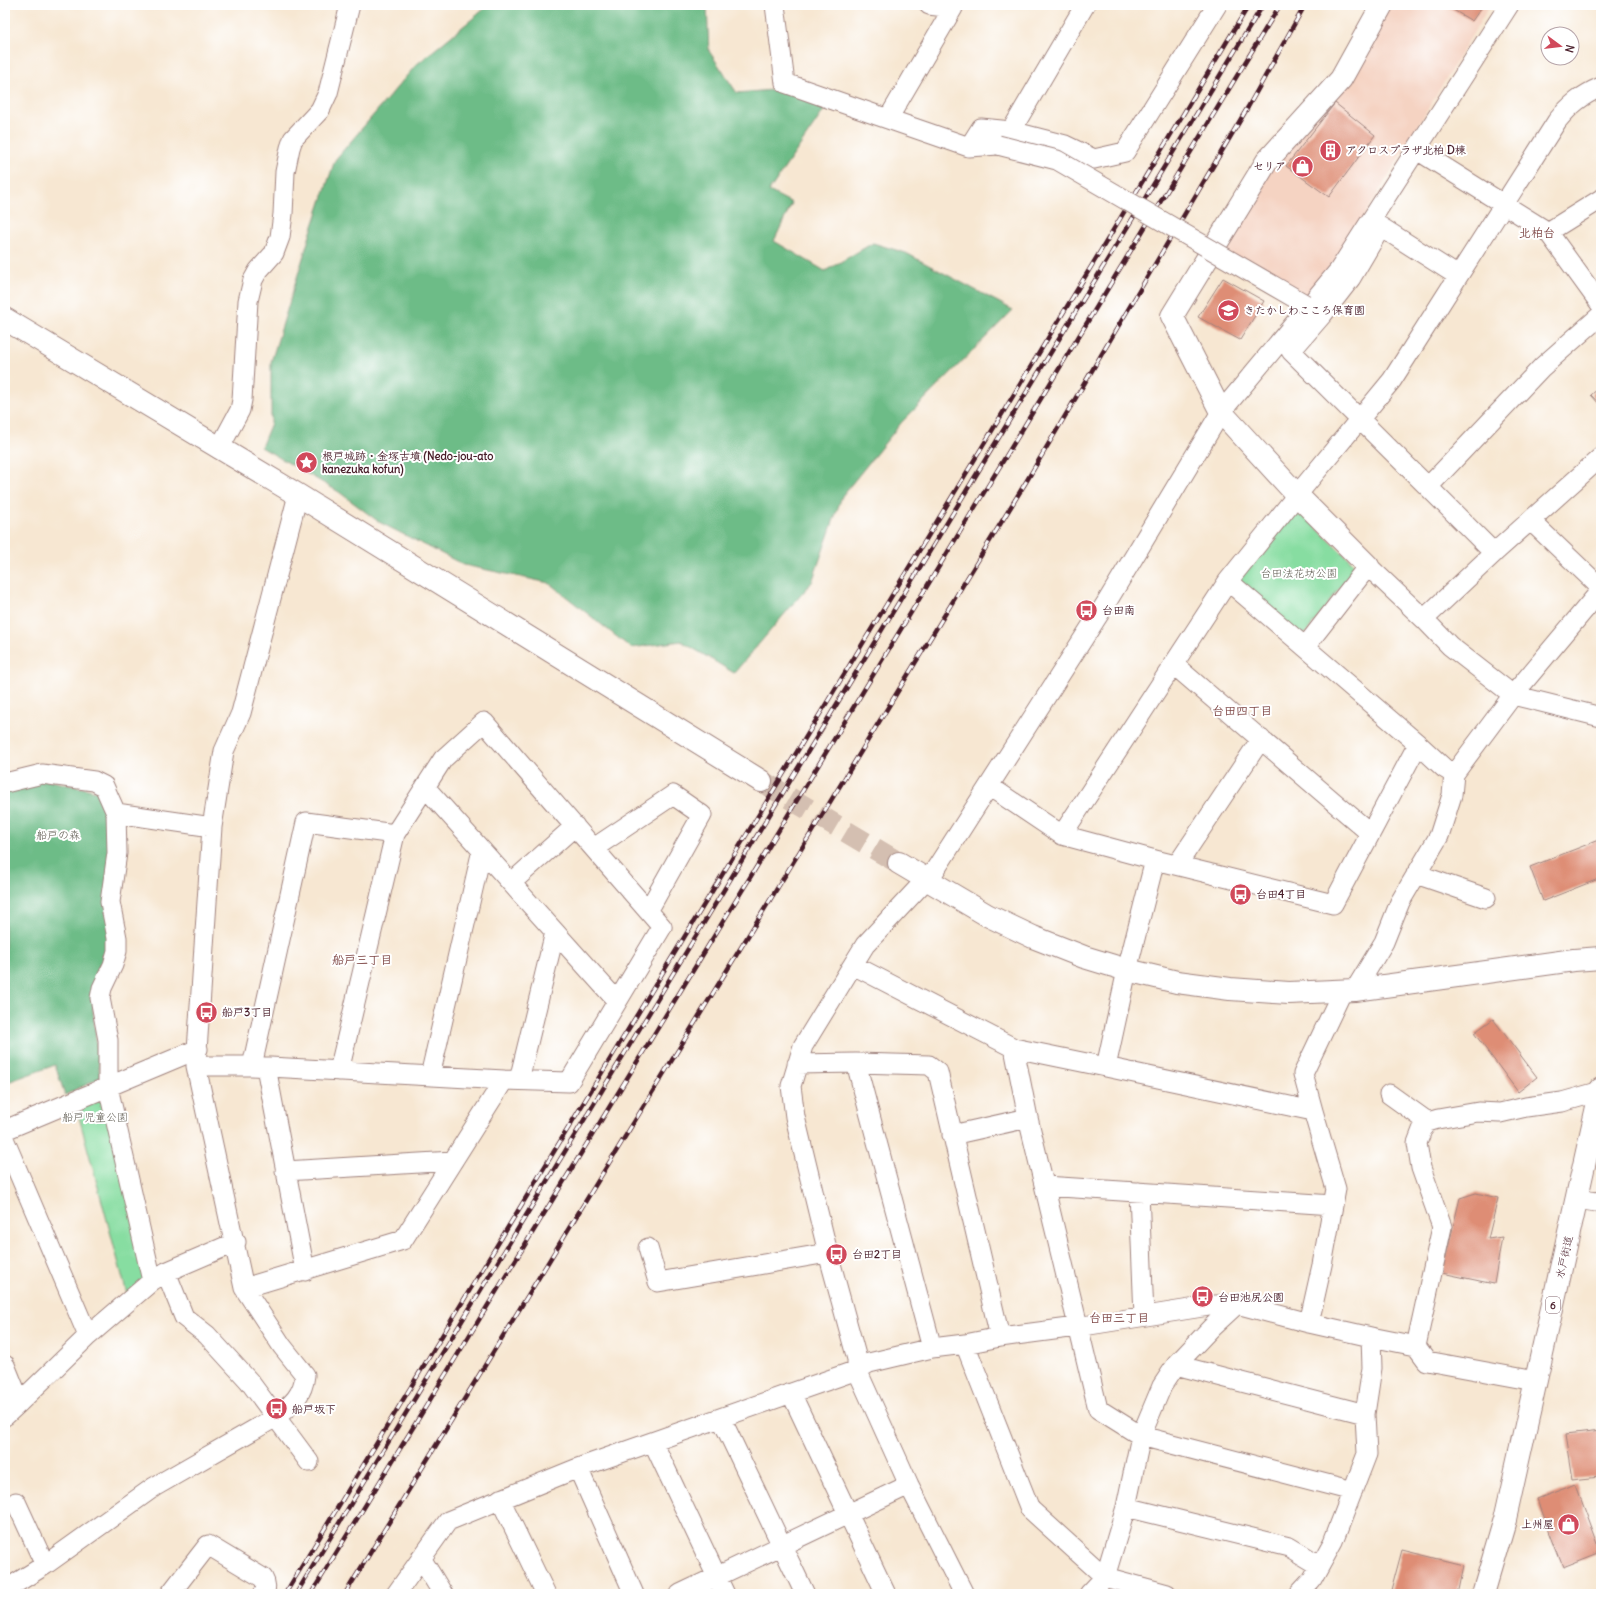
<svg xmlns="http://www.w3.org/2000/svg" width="1606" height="1599" viewBox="0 0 1606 1599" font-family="Delius,'Klee One',sans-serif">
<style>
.built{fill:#f5d3c2}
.green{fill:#87dda1;stroke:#687e66}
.forest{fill:#6dbc87;stroke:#5c6e59}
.building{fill:#de8d74}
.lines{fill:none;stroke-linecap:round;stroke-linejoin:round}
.secondary-tunnel{stroke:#d4bfb1;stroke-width:22;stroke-dasharray:22 11;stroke-linecap:butt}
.street-casing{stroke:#a0837e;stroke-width:21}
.secondary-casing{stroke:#a0837e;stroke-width:24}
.highway-casing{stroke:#a0837e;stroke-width:24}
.street{stroke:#fff;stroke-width:19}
.secondary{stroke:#fff;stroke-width:22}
.highway{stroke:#fff;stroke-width:22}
.rail-casing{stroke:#4a1f2b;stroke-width:4.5}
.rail{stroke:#fff;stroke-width:3;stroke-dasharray:9;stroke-linecap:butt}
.street-bridge-casing{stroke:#a0837e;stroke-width:21;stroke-linecap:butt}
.street-bridge{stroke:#fff;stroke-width:19}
.labels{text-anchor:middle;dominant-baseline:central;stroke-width:4;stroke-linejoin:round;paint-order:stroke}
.shield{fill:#fff;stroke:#80626b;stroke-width:1}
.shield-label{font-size:10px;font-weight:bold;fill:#4a1f2b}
.poi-label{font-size:11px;font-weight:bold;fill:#4a1f2b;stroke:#fff;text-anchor:start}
.park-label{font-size:11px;fill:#5c584e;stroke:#fff}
.street-label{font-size:11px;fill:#4a1f2b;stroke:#fff}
.neighbourhood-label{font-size:12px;font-weight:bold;fill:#7e4645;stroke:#fff}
</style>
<rect width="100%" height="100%" fill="#fff"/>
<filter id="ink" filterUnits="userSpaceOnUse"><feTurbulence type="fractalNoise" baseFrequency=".025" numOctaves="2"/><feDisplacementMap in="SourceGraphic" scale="8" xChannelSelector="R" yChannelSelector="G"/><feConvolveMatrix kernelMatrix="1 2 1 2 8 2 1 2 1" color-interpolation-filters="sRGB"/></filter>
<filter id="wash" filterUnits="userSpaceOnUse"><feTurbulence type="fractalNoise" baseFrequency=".012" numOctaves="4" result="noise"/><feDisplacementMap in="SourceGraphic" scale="16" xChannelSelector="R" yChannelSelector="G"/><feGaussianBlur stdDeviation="0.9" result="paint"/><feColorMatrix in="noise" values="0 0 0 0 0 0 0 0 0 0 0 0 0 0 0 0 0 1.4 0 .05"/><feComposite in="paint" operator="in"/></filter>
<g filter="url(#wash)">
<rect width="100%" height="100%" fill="#f7e7d2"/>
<!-- built -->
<path class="built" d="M1390,5H1490L1344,250L1303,299L1221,250L1272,165Z"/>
<!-- green -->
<path class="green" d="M1293,511H1299L1356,566L1306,633L1299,634L1241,583L1240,576Z
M105,1092L147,1279L127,1294L76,1106Z"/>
<!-- forest -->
<path class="forest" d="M485,5H707L709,51L737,93L784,89L829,103L769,191L792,203L774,241L825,271L873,243L906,253L1013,310L901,423L842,496L812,582L734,673L681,641L631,648L549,583L464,565L379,522L339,492L261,447L271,423V362L311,232L335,160L416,65L483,10Z
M42,779L101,792L112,816V941L93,986L94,997L93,1010L100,1078L65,1095L55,1065L5,1083V788Z"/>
<g id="blocks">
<!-- building -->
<path class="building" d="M1445,5H1483L1472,21Z
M1335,103L1375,135L1329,197L1286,166Z
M1223,278L1264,301L1240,340L1198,317Z
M1601,386V406L1591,395Z
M1601,839V878L1543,901L1530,867Z
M1493,1019L1537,1077L1518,1092L1474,1033Z
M1476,1193L1498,1198L1488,1239L1502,1237L1494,1284L1442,1273L1460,1198Z
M1601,1431V1476L1573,1479L1566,1435Z
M1576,1485L1601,1552L1563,1567L1537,1500Z
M1402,1550L1463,1565L1457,1594H1405L1391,1591Z"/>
</g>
</g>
<g filter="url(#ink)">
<use href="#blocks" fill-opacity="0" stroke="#a0837e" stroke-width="1"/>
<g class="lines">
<!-- secondary-tunnel -->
<path class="secondary-tunnel" d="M761,781L899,863"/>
<defs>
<path id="street" d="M775,5L785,83L888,119L953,8L929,5
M1085,5L1011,131L1065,145L1094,159L1125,152L1217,5
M888,119L969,147L998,145
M969,147L981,128L1011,131
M1417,150L1548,232L1601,305
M1548,232L1601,199
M219,449L240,410L242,400L248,301L253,280L258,271L274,253L280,237L283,214L285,172L290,148L293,139L320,110L328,93L350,5
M1428,487L1291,351L1323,314L1351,278L1381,227L1458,276
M1531,521L1601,588
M1494,553L1601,457
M1424,619L1450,646L1513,695L1601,717
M1305,647L1368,566L1424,619L1494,553L1428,487L1542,367L1601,315
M1173,664L1370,833
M1418,744L1444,768L1454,774
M5,783L42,774L94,781L104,786L116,813L212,827
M989,786L1062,835L1155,860
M425,787L617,1001
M116,813L117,853L110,902L117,938V951L113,965L102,988L100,998L108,1040V1087L152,1281
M1062,835L1228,581L1297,495L1392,380L1557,121C1570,105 1582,95 1601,87
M594,848L673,795L702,815L648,911
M1177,865L1261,739
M1416,874L1486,898
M511,883L575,826
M853,965L1014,1048L1106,1067
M1355,990L1384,942L1400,902L1439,836L1452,795L1454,774L1513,695L1601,590
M1014,1048L1028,1118L1098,1409L1141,1436L1353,1491
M856,1063L932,1348
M797,1064L856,1063L929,1065L938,1072L1000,1337
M196,1066H252L306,822L395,834L443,759L484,722L662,927L569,1082L504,1080L403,1240L244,1288
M252,1066L504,1080
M266,1067L305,1271
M339,1071L395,834
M430,1076L482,850
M519,1080L555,932
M1389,1094L1428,1122
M1313,1111L1303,1074L1343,990
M5,1130L198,1049
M952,1135L1028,1118
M5,1141L88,1336
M285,1171L453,1161
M1045,1186L1333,1205
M1139,1192L1144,1316
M1577,1199L1596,1202L1601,1201
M648,1248L658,1282L828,1253
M166,1272L184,1317L207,1335L249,1381L309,1462
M1309,1323L1371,1337
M965,1344L1030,1509L1105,1577L1167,1594
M1416,1346L1427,1361L1536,1381
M5,1365L20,1402L5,1416
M1176,1365L1365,1414
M791,1393L886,1594
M20,1402L88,1336L152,1281L166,1272L236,1242
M721,1418L805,1594
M653,1442L725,1594
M578,1468L634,1594
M500,1499L546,1594
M16,1502L45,1565
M1126,1507L1289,1547L1319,1565
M421,1558L443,1594
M5,1590L45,1565L154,1487L276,1417C291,1405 303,1396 305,1375L282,1346L244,1288L196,1066L212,827L224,751L241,713L298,495
M170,1594L208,1545L263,1578C266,1583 267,1589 263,1594
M396,1594L448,1521L578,1468L857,1370V1359L828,1253L795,1117L791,1086L803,1046L865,945L935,870L1108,600L1221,412L1339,270L1509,5
M680,1594L909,1485
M964,1594L909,1485L857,1370L869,1363L932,1348L965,1344L1000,1337L1077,1327L1215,1305L1237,1304
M1089,1594L1105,1577L1126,1507L1141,1436L1162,1386L1176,1365L1212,1327L1237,1304L1309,1323L1322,1265L1336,1189L1313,1111L1106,1067L1127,970L1155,860L1333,904L1418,744L1228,581
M1299,1594L1312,1580L1333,1542L1367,1454L1365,1414L1372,1368L1371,1337L1416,1346L1442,1227L1421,1168L1417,1143L1422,1130L1428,1122L1438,1119L1478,1112L1500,1113L1526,1107L1562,1102L1601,1091"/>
<path id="secondary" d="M5,319L298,495L761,781
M1368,566L1297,495L1221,412L1172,316L1267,161L1341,79L1382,5
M899,863L987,915L1033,937L1084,957L1127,970L1177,982L1230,989L1289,993L1355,990L1574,960L1601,958"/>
<path id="highway" d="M1483,1594L1505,1519L1601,1089"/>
</defs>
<!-- street casing -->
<use href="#street" class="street-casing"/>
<!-- secondary casing -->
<use href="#secondary" class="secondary-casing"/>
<!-- highway casing -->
<use href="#highway" class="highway-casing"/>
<!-- street -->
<use href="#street" class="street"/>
<!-- secondary -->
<use href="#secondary" class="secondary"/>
<!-- highway -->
<use href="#highway" class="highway"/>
<defs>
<path id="rail" d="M285,1594L984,444L1249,5
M296,1594L990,452L1263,5
M311,1594L754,871L1280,5
M345,1594L1026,482L1248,107L1305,5"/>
</defs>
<!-- rail casing -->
<use href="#rail" class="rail-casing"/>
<!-- rail -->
<use href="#rail" class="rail"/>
<defs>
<path id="street-bridge" d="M998,145L1057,160L1305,304"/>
</defs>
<!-- street-bridge casing -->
<use href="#street-bridge" class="street-bridge-casing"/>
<!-- street-bridge -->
<use href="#street-bridge" class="street-bridge"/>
</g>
</g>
<!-- icons -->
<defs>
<symbol id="building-disc" viewBox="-11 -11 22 22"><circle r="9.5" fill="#d1495b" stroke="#fff"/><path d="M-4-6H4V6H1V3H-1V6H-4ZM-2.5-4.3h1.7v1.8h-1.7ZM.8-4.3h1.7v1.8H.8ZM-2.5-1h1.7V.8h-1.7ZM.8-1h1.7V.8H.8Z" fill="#fff"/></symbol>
<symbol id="shop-disc" viewBox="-11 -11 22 22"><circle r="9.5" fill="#d1495b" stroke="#fff"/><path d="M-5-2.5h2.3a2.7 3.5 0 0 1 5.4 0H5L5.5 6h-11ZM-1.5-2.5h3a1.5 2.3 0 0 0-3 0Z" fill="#fff"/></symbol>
<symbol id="school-disc" viewBox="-11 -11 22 22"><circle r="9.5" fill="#d1495b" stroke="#fff"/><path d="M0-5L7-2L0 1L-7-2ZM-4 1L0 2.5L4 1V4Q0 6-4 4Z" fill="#fff"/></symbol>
<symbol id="sight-disc" viewBox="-11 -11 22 22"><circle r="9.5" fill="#d1495b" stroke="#fff"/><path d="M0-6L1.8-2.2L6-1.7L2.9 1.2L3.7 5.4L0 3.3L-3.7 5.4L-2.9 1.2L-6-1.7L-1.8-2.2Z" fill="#fff"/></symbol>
<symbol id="bus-disc" viewBox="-11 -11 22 22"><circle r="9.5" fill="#d1495b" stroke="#fff"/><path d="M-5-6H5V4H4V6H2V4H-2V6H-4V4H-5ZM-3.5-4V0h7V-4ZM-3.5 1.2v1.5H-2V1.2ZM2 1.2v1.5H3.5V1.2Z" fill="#fff"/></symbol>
</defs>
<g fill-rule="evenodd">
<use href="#building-disc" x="1318" y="138" width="25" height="25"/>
<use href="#shop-disc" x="1290" y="154" width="25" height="25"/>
<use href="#school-disc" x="1216" y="298" width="25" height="25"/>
<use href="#sight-disc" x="294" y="450" width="25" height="25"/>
<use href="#bus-disc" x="1074" y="598" width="25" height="25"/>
<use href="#bus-disc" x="1228" y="882" width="25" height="25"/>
<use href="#bus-disc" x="194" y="1000" width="25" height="25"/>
<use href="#bus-disc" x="824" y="1242" width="25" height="25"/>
<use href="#bus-disc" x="1190" y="1284" width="25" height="25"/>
<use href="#bus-disc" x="264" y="1396" width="25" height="25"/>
<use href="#shop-disc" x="1556" y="1512" width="25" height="25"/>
</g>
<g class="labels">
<!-- shield labels -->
<rect class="shield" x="1546" y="1297" width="14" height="16" rx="3"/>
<g class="shield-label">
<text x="1553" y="1305">6</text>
</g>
<!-- poi labels -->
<g class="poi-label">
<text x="1346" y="150">アクロスプラザ北柏 D棟</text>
<text x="1286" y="166" text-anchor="end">セリア</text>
<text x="1244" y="310">きたかしわこころ保育園</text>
<text x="322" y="456">根戸城跡・金塚古墳 (Nedo-jou-ato<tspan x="322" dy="13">kanezuka kofun)</tspan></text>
<text x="1102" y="610">台田南</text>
<text x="1256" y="894">台田4丁目</text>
<text x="222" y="1012">船戸3丁目</text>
<text x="852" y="1254">台田2丁目</text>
<text x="1218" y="1297">台田池尻公園</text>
<text x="292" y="1409">船戸坂下</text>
<text x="1554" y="1524" text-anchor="end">上州屋</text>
</g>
<!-- park labels -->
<g class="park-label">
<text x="1299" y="573">台田法花坊公園</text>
<text x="58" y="835">船戸の森</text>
<text x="95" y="1117">船戸児童公園</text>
</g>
<!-- street labels -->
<g class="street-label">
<text transform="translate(1564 1257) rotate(-77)">水戸街道</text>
</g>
<!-- neighbourhood labels -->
<g class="neighbourhood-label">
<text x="1537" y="232">北柏台</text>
<text x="1242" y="710">台田四丁目</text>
<text x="362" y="959">船戸三丁目</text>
<text x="1119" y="1317">台田三丁目</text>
</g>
</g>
<!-- margin -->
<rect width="1606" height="1599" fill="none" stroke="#fff" stroke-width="20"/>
<!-- north arrow -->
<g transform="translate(1560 46) rotate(105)"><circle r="19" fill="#ffffff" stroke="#b7a5aa"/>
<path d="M0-3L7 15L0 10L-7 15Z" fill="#d1495b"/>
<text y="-6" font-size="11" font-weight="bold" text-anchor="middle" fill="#4a1f2b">N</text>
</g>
</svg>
